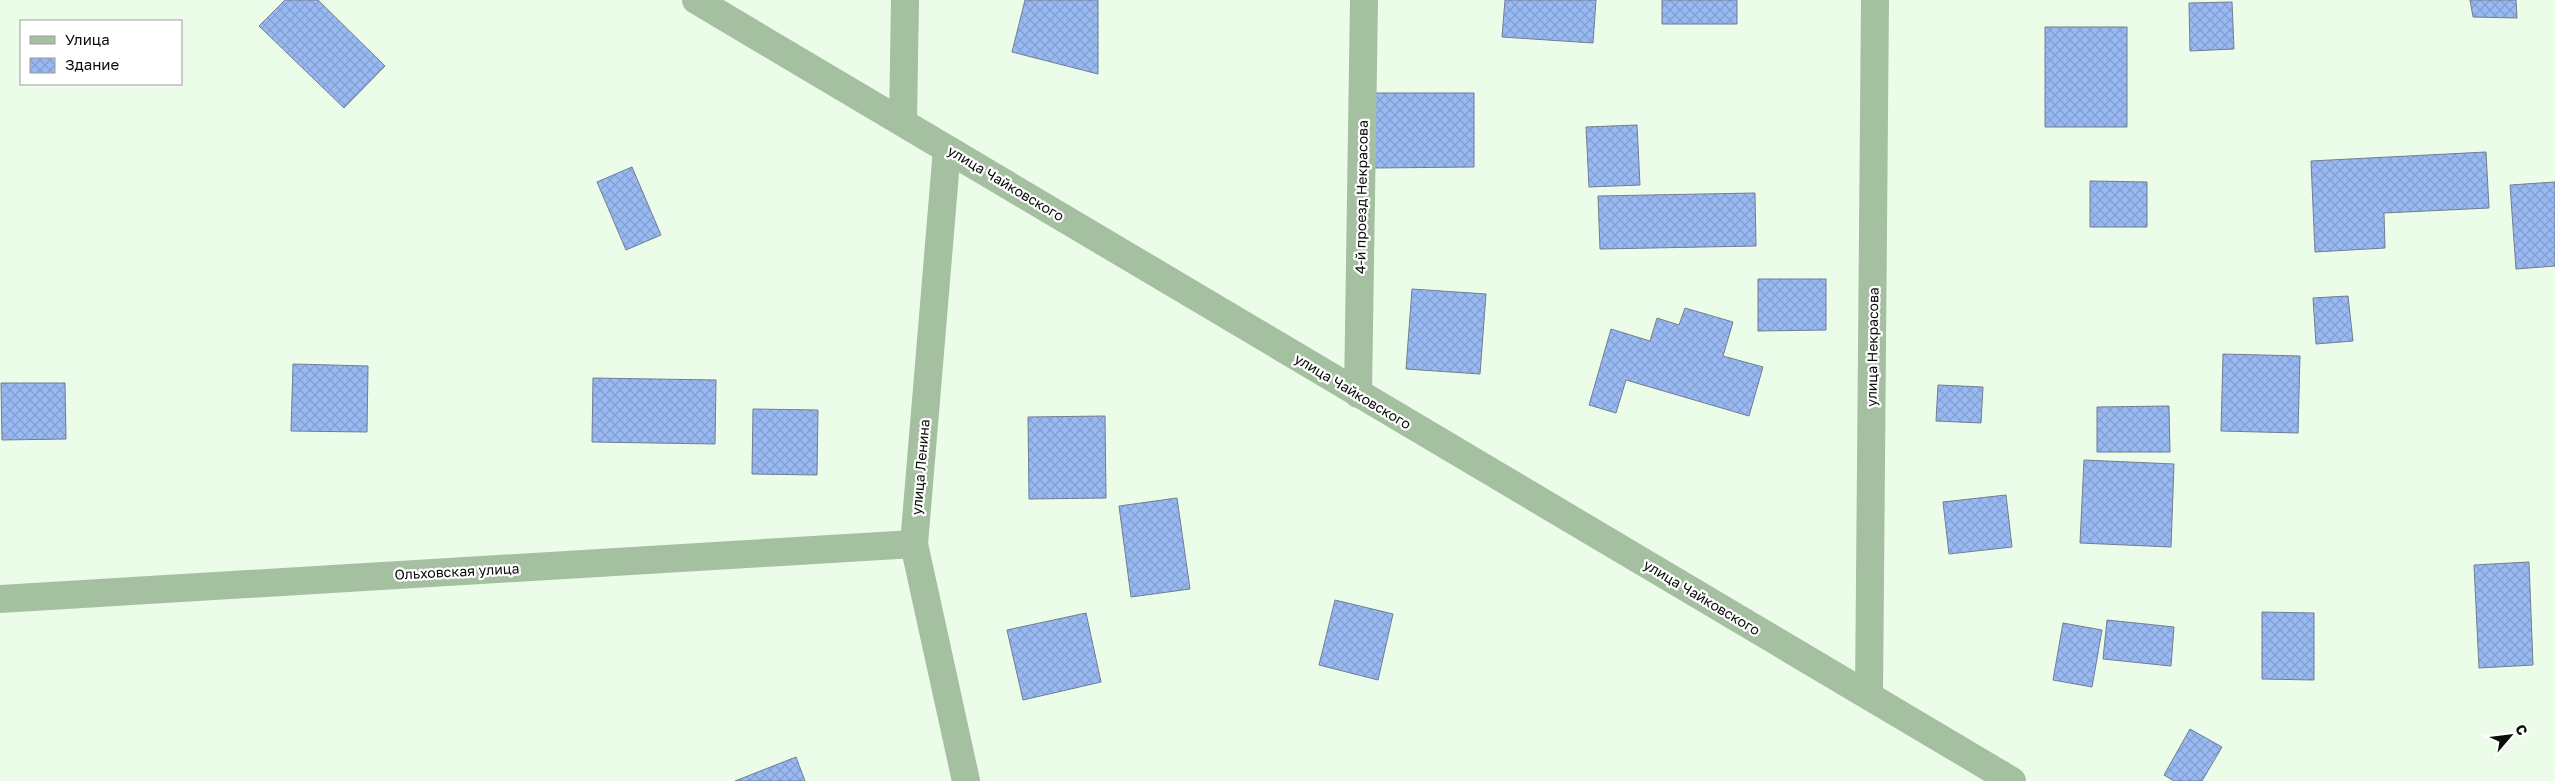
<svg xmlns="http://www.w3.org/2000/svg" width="2555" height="781" viewBox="0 0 2555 781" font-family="'Golos Text',sans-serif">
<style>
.building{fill:url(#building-cross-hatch);stroke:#727d91}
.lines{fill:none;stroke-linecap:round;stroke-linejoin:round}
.minor{stroke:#a5bfa1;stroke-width:28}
.labels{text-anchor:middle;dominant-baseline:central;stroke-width:4.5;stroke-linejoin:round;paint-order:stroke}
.street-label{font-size:14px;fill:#080d07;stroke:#fff}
</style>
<defs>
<pattern id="building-cross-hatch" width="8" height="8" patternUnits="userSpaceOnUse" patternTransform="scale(1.25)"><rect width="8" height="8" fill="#99b9f3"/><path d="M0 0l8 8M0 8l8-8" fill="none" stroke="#829ecf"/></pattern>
</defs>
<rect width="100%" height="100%" fill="#ebfde8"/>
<!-- building -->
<path class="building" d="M285,0H318L385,66L344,108L259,26Z
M1025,0H1098V74L1012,52Z
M1505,0H1596L1593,43L1502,37Z
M1662,0H1737V24H1662Z
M2470,0H2516L2517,18L2473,17Z
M2232,2L2234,49L2190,51L2189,3Z
M2045,27H2127V127H2045Z
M1374,93H1474V167L1374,168Z
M1637,125L1640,185L1589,187L1586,127Z
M2486,152L2489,208L2384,213L2385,248L2315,252L2311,161Z
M632,167L661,235L626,250L597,182Z
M2090,181L2147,182V227H2090Z
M2555,182V266L2516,269L2510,185Z
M1755,193L1756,246L1600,249L1598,196Z
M1758,279H1826V330L1758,331Z
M1412,289L1486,294L1480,374L1406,369Z
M2348,296L2353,341L2316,344L2313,298Z
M1685,308L1733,322L1723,356L1763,367L1749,416L1626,380L1616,413L1589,405L1611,329L1650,341L1657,318L1679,325Z
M2223,354L2300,356L2298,433L2221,431Z
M293,364L368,366L367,432L291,431Z
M593,378L716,380L715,444L592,442Z
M1,383H65L66,439L2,440Z
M1938,385L1983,387L1981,423L1936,421Z
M2169,406L2170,452H2097V407Z
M753,409L818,410L817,475L752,474Z
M1105,416L1106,498L1029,499L1028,417Z
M2084,460L2174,464L2171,547L2080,543Z
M2006,495L2012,547L1949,554L1943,502Z
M1177,498L1190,589L1131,597L1119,506Z
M2529,562L2533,665L2479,668L2474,565Z
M1335,600L1393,614L1378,680L1319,665Z
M2262,612L2314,613V680L2262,679Z
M1086,613L1101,682L1023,700L1007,630Z
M2107,620L2174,627L2171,666L2103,659Z
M2063,623L2102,630L2092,687L2053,680Z
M2190,729L2222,747L2202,781H2174L2164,775Z
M796,757L805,781H735Z"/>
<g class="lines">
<!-- minor -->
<path class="minor" d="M696,0L2012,781
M903,122L905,0
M947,149L914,544L966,781
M1358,394L1364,0
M0,599L914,544
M1869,695L1875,0"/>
</g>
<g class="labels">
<!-- street labels -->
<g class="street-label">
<text transform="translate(1006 183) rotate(31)">улица Чайковского</text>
<text transform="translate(1361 197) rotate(-89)">4-й проезд Некрасова</text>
<text transform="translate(1872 347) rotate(-89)">улица Некрасова</text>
<text transform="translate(1353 391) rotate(31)">улица Чайковского</text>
<text transform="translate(920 467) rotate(-85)">улица Ленина</text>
<text transform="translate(457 571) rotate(-3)">Ольховская улица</text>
<text transform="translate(1702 597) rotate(31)">улица Чайковского</text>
</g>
</g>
<!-- legend -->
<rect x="20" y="20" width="162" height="65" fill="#ffffff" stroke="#9c9e9c"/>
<rect x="30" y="36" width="25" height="8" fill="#a5bfa1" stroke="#9c9e9c"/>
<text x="65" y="45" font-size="15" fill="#080d07">Улица</text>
<rect x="30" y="58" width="25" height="15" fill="url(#building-cross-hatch)" stroke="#9c9e9c"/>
<text x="65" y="70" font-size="15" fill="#080d07">Здание</text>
<!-- north arrow -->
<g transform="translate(2510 736) rotate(62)" stroke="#ffffff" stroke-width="4" paint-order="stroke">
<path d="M0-4L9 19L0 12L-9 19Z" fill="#080d07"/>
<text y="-8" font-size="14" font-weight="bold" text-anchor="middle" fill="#080d07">С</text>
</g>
</svg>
